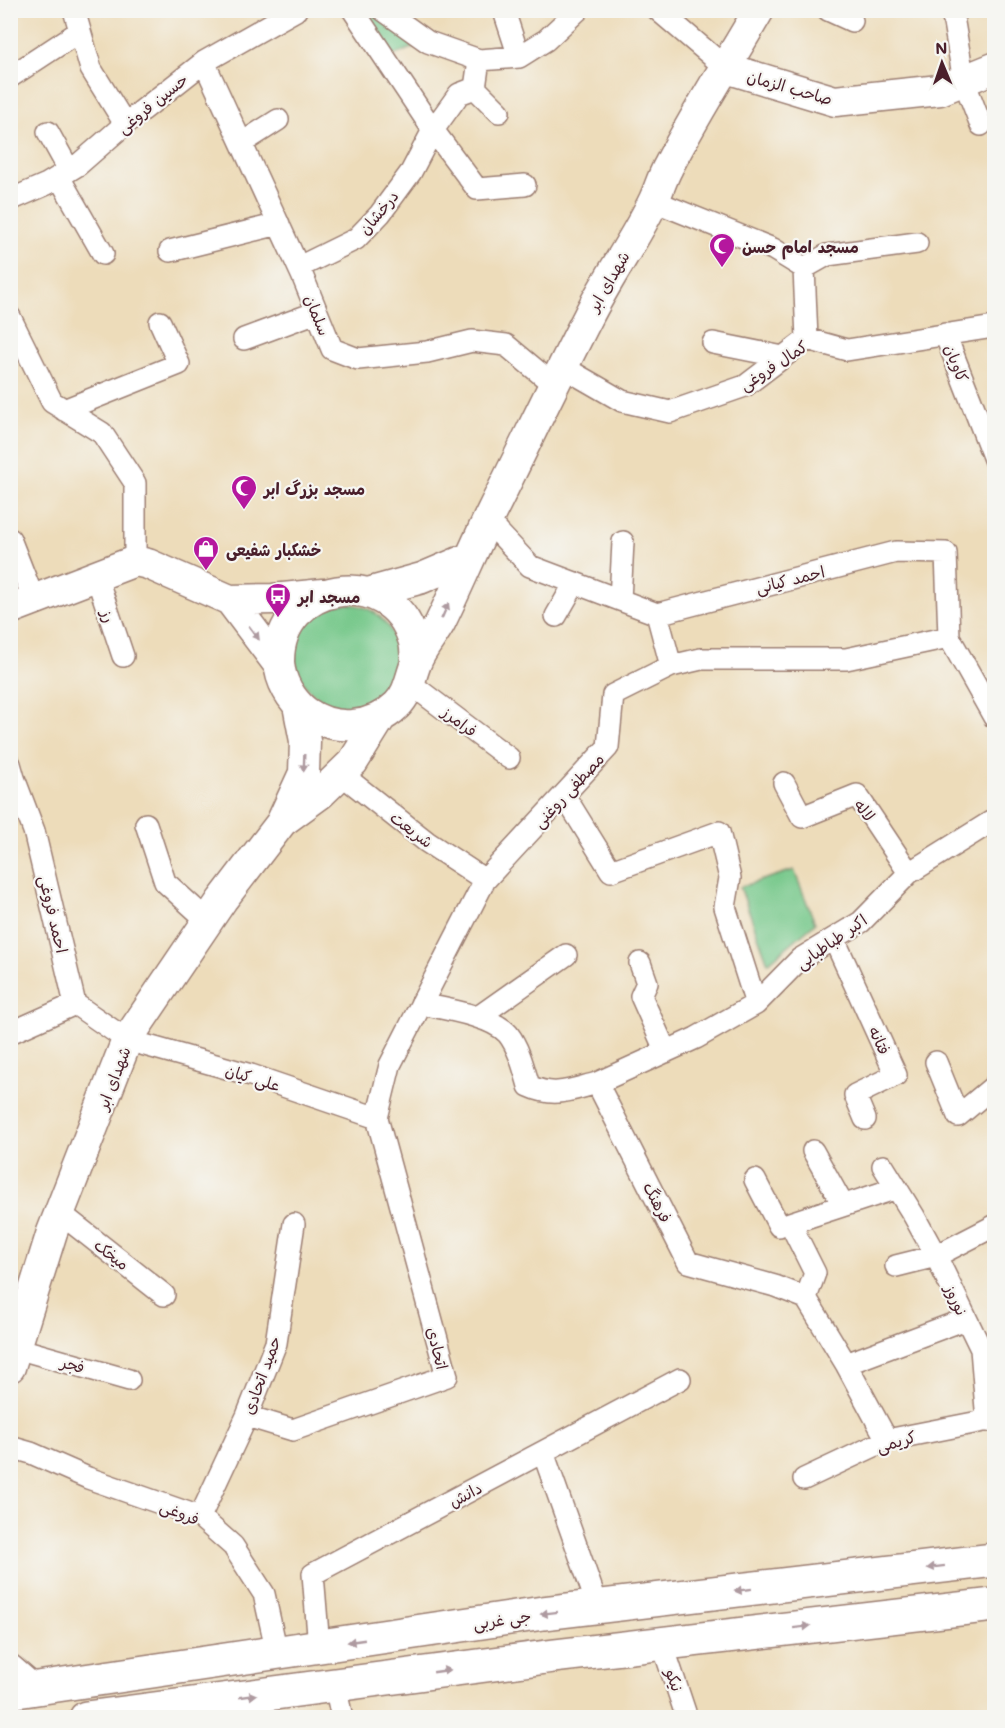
<svg xmlns="http://www.w3.org/2000/svg" width="1005" height="1728" viewBox="0 0 1005 1728" font-family="Mali,'Playpen Sans Arabic',sans-serif">
<style>
.green{fill:#75c789;stroke:#60735a;stroke-width:1.5}
.lines{fill:none;stroke-linecap:round;stroke-linejoin:round}
.street-casing{stroke:#9c7e72;stroke-width:24}
.secondary-casing{stroke:#9c7e72;stroke-width:33}
.primary-casing{stroke:#9c7e72;stroke-width:36}
.street{stroke:#fff;stroke-width:21}
.secondary{stroke:#fff;stroke-width:30}
.primary{stroke:#fff;stroke-width:33}
.oneway{fill:#ae9aa0}
.labels{text-anchor:middle;dominant-baseline:central;stroke-width:4.5;stroke-linejoin:round;paint-order:stroke}
.street-label{font-size:16px;fill:#4a1f2b;stroke:#f6f6f2}
.poi-label{font-size:16px;font-weight:bold;fill:#4a1f2b;stroke:#f6f6f2;text-anchor:start}
</style>
<rect width="100%" height="100%" fill="#f6f6f2"/>
<filter id="ink" filterUnits="userSpaceOnUse"><feTurbulence type="fractalNoise" baseFrequency=".0167" numOctaves="2"/><feDisplacementMap in="SourceGraphic" scale="12" xChannelSelector="R" yChannelSelector="G"/><feConvolveMatrix kernelMatrix="1 2 1 2 8 2 1 2 1" color-interpolation-filters="sRGB"/></filter>
<filter id="wash" filterUnits="userSpaceOnUse"><feTurbulence type="fractalNoise" baseFrequency=".008" numOctaves="4" result="noise"/><feDisplacementMap in="SourceGraphic" scale="24" xChannelSelector="R" yChannelSelector="G"/><feGaussianBlur stdDeviation="1.35" result="paint"/><feColorMatrix in="noise" values="0 0 0 0 0 0 0 0 0 0 0 0 0 0 0 0 0 1.4 0 .05"/><feComposite in="paint" operator="in"/></filter>
<g filter="url(#wash)">
<rect width="100%" height="100%" fill="#eddcba"/>
<!-- green -->
<path class="green" d="M360,11H370L421,44L390,57Z
M295 655a51 51 0 1 1 102 0a51 51 0 1 1-102 0Z
M794,870L815,923L768,963L740,887Z"/>
</g>
<g filter="url(#ink)">
<g class="lines">
<defs>
<path id="street" d="M74,10L91,69L125,124
M353,10L433,130L477,189L525,185
M383,10L428,42L479,60L519,57L546,40L578,10
M658,10L726,68
M828,10L852,21
M954,10L953,17L964,81L981,125
M504,11L519,57
M204,62L302,275L332,349L358,359L427,352L472,341L506,345L554,385
M10,77L80,31
M475,88L499,112
M48,132L69,170
M242,143L278,120
M59,177L103,254
M10,200L47,184L78,165L125,124L204,62L296,10
M654,201L773,249L804,268
M170,251L279,224
M299,267L356,239L380,214L411,172L433,130L459,94L475,88L479,60
M804,268L827,255L917,243
M804,268L807,339
M10,317L52,402L102,433L135,483V561
M945,334L994,459
M244,339L317,312
M713,343L783,357
M563,367L622,401L670,412L745,386L807,339L847,350L994,327
M64,410L179,364L160,322
M487,520L530,566L657,614L896,552L946,553L949,637L994,717
M10,539L34,600
M96,575L123,656
M620,600L623,542
M657,614L671,666
M556,616L575,583
M411,684L509,758
M10,764L14,778L34,831L75,1004L127,1040L251,1075L377,1118
M341,774L427,842L485,880
M784,783L802,817L857,795L909,873
M564,795L611,871L719,832L730,878L725,907L756,1004
M146,824L165,882L208,921
M834,939L896,1075L855,1095L865,1119
M640,963L647,983L641,996L666,1052
M421,1004C445,1009 492,1016 508,1034C519,1048 524,1069 529,1086C555,1098 570,1090 597,1083L688,1262L775,1286L806,1298L846,1364L887,1440
M478,1017L566,955
M10,1033L75,1004
M936,1062L958,1116L994,1086
M597,1083L696,1038L756,1004L800,959L861,922L909,873L994,820
M813,1151L843,1205
M883,1166L914,1216L936,1256L981,1349L987,1421
M755,1180L779,1226
M60,1213L164,1295
M896,1266L936,1256L994,1226
M806,1298L815,1273L790,1223L897,1188
M16,1348L129,1380
M846,1364L966,1319
M247,1416L293,1430L447,1376L377,1118L390,1065L485,880L608,747L613,695L671,666L701,659H846L949,637
M10,1447L31,1453L88,1478L200,1517L233,1546L264,1594L277,1653
M543,1452L598,1607
M804,1479L887,1440L994,1419
M200,1517L247,1416L276,1343L294,1224
M662,1643L687,1718
M319,1647L313,1574L680,1379
M335,1685L342,1718"/>
<path id="secondary" d="M726,68L835,101L940,90L994,68
M368,593L422,578L469,558
M230,600L279,665
M10,609L135,561L148,564L230,600L273,599L323,594
M416,662C415,655 416,646 413,639C390,563 278,581 279,662C280,681 291,700 306,712C334,732 372,729 397,705C409,693 410,678 416,663C421,649 433,636 440,623C458,586 474,548 492,511C524,447 555,381 588,317C608,277 635,240 654,200C659,189 662,178 668,167C695,114 729,62 759,10
M283,821L320,794L353,762L381,717
M10,1367L52,1232L127,1040L222,900L281,823L304,773L305,741L298,705
M10,1670L32,1689"/>
<path id="primary" d="M10,1692L543,1613L994,1560
M86,1718L554,1656L994,1605"/>
</defs>
<!-- street casing -->
<use href="#street" class="street-casing"/>
<!-- secondary casing -->
<use href="#secondary" class="secondary-casing"/>
<!-- primary casing -->
<use href="#primary" class="primary-casing"/>
<!-- street -->
<use href="#street" class="street"/>
<!-- secondary -->
<use href="#secondary" class="secondary"/>
<!-- primary -->
<use href="#primary" class="primary"/>
</g>
<!-- one-way arrows -->
<defs><path id="oneway-solid" d="M-6-.8H1V-3.2L6.5 0L1 3.2V.8H-6Z" transform="scale(1.5)"/></defs>
<g class="oneway">
<use href="#oneway-solid" transform="translate(445 611) rotate(-66)"/>
<use href="#oneway-solid" transform="translate(254 633) rotate(53)"/>
<use href="#oneway-solid" transform="translate(304 763) rotate(92)"/>
<use href="#oneway-solid" transform="translate(936 1567) rotate(173)"/>
<use href="#oneway-solid" transform="translate(743 1590) rotate(173)"/>
<use href="#oneway-solid" transform="translate(549 1613) rotate(173)"/>
<use href="#oneway-solid" transform="translate(802 1627) rotate(-7)"/>
<use href="#oneway-solid" transform="translate(356 1641) rotate(172)"/>
<use href="#oneway-solid" transform="translate(442 1671) rotate(-8)"/>
<use href="#oneway-solid" transform="translate(248 1696) rotate(-8)"/>
</g>
</g>
<!-- icons -->
<defs>
<symbol id="mosque-pin" viewBox="-11 -11 22 30"><path d="M0 17L-7.5 6A9.5 9.5 0 1 1 7.5 6Z" fill="#b5179e" stroke="#f6f6f2"/><path d="M3.5-4.9A6 6 0 1 0 3.5 4.9A5 5 0 1 1 3.5-4.9Z" fill="#fff"/></symbol>
<symbol id="shop-pin" viewBox="-11 -11 22 30"><path d="M0 17L-7.5 6A9.5 9.5 0 1 1 7.5 6Z" fill="#b5179e" stroke="#f6f6f2"/><path d="M-5-2.5h2.3a2.7 3.5 0 0 1 5.4 0H5L5.5 6h-11ZM-1.5-2.5h3a1.5 2.3 0 0 0-3 0Z" fill="#fff"/></symbol>
<symbol id="bus-pin" viewBox="-11 -11 22 30"><path d="M0 17L-7.5 6A9.5 9.5 0 1 1 7.5 6Z" fill="#b5179e" stroke="#f6f6f2"/><path d="M-5-6H5V4H4V6H2V4H-2V6H-4V4H-5ZM-3.5-4V0h7V-4ZM-3.5 1.2v1.5H-2V1.2ZM2 1.2v1.5H3.5V1.2Z" fill="#fff"/></symbol>
</defs>
<g fill-rule="evenodd">
<use href="#mosque-pin" x="707" y="231" width="30" height="40"/>
<use href="#mosque-pin" x="229" y="473" width="30" height="40"/>
<use href="#shop-pin" x="191" y="534" width="30" height="40"/>
<use href="#bus-pin" x="263" y="581" width="30" height="40"/>
</g>
<g class="labels">
<!-- street labels -->
<g class="street-label">
<text transform="translate(790 87) rotate(16)">صاحب الزمان</text>
<text transform="translate(152 103) rotate(-39)">حسین فروغی</text>
<text transform="translate(378 212) rotate(-50)">درخشان</text>
<text transform="translate(608 281) rotate(-60)">شهدای ابر</text>
<text transform="translate(318 315) rotate(68)">سلمان</text>
<text transform="translate(957 363) rotate(69)">کاویان</text>
<text transform="translate(773 365) rotate(-33)">کمال فروغی</text>
<text transform="translate(790 579) rotate(-14)">احمد کیانی</text>
<text transform="translate(109 616) rotate(71)">رز</text>
<text transform="translate(460 721) rotate(37)">فرامرز</text>
<text transform="translate(568 790) rotate(-47)">مصطفی روغنی</text>
<text transform="translate(865 810) rotate(51)">لاله</text>
<text transform="translate(412 829) rotate(37)">شریعت</text>
<text transform="translate(54 914) rotate(77)">احمد فروغی</text>
<text transform="translate(831 941) rotate(-35)">اکبر طباطبایی</text>
<text transform="translate(880 1040) rotate(65)">فتانه</text>
<text transform="translate(253 1077) rotate(17)">علی کیان</text>
<text transform="translate(113 1078) rotate(-69)">شهدای ابر</text>
<text transform="translate(658 1202) rotate(63)">فرهنگ</text>
<text transform="translate(112 1254) rotate(38)">میخک</text>
<text transform="translate(957 1300) rotate(65)">نوروز</text>
<text transform="translate(438 1348) rotate(76)">اتحادی</text>
<text transform="translate(73 1364) rotate(16)">فجر</text>
<text transform="translate(261 1375) rotate(-70)">حمید اتحادی</text>
<text transform="translate(896 1441) rotate(-16)">کریمی</text>
<text transform="translate(465 1494) rotate(-28)">دانش</text>
<text transform="translate(180 1512) rotate(22)">فروغی</text>
<text transform="translate(502 1619) rotate(-8)">جی غربی</text>
<text transform="translate(675 1680) rotate(71)">نیکو</text>
</g>
<!-- poi labels -->
<g class="poi-label">
<text x="742" y="246">مسجد امام حسن</text>
<text x="264" y="488">مسجد بزرگ ابر</text>
<text x="226" y="549">خشکبار شفیعی</text>
<text x="298" y="596">مسجد ابر</text>
</g>
</g>
<!-- margin -->
<rect width="1005" height="1728" fill="none" stroke="#f6f6f2" stroke-width="36"/>
<!-- north arrow -->
<g transform="translate(942 63) rotate(358)" stroke="#f6f6f2" stroke-width="4.5" paint-order="stroke">
<path d="M0-4.5L10 22L0 15L-10 22Z" fill="#4a1f2b"/>
<text y="-9" font-size="16" font-weight="bold" text-anchor="middle" fill="#4a1f2b">N</text>
</g>
</svg>
